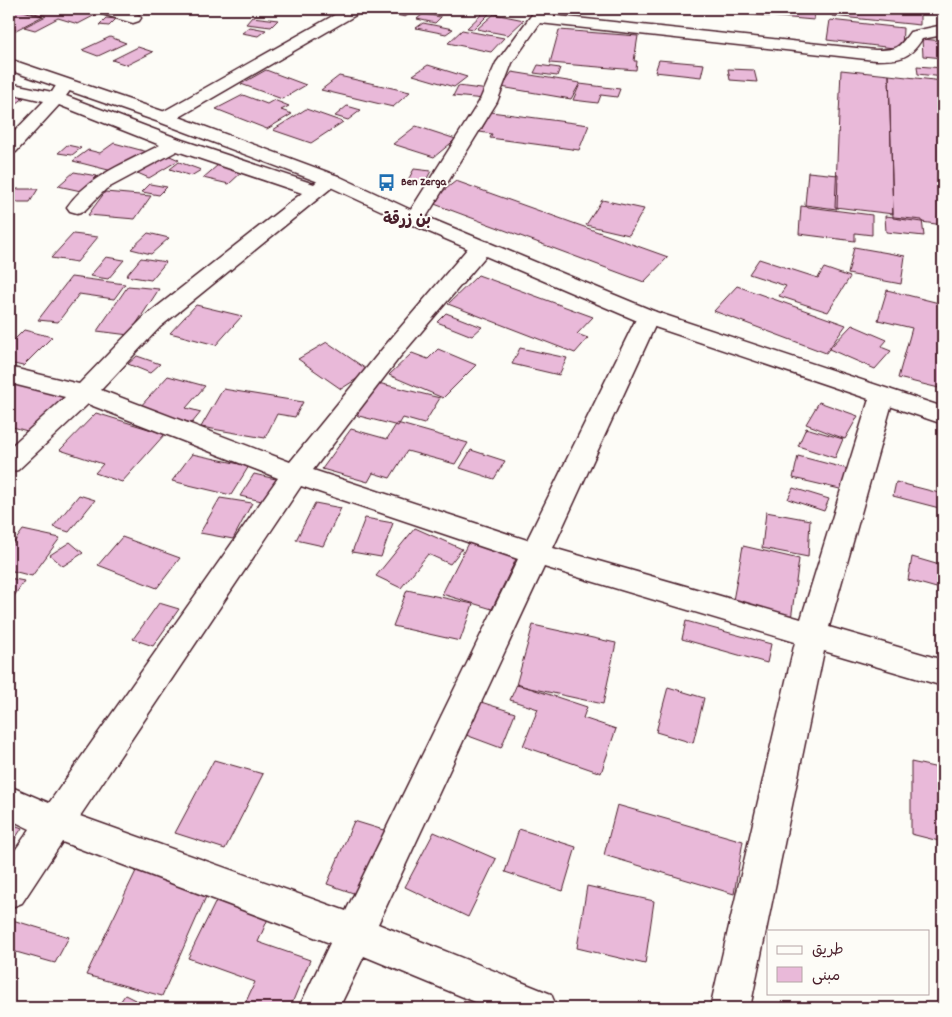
<svg xmlns="http://www.w3.org/2000/svg" width="952" height="1017" viewBox="0 0 952 1017" font-family="Dekko,'Playpen Sans Arabic',sans-serif">
<style>
.building{fill:#e9b9d9;stroke:#4a1f2b}
.lines{fill:none;stroke-linecap:round;stroke-linejoin:round}
.minor-casing{stroke:#4a1f2b;stroke-width:3}
.secondary-casing{stroke:#4a1f2b;stroke-width:3}
.minor{fill:#fdfcf7;fill-rule:evenodd}
.secondary{fill:#fdfcf7;fill-rule:evenodd}
.labels{text-anchor:middle;dominant-baseline:central;stroke-width:4;stroke-linejoin:round;paint-order:stroke}
.far-poi-label{font-size:12px;font-weight:bold;fill:#4a1f2b;stroke:#fdfcf7;text-anchor:start}
.far-district-label{font-size:16px;font-weight:bold;fill:#4a1f2b;stroke:#fdfcf7}
</style>
<rect width="100%" height="100%" fill="#fdfcf7"/>
<filter id="ink" filterUnits="userSpaceOnUse"><feTurbulence type="fractalNoise" baseFrequency=".02" numOctaves="2"/><feDisplacementMap in="SourceGraphic" scale="10" xChannelSelector="R" yChannelSelector="G"/><feConvolveMatrix kernelMatrix="1 2 1 2 8 2 1 2 1" color-interpolation-filters="sRGB"/></filter>
<g filter="url(#ink)">
<!-- building -->
<path class="building" d="M9,9H14L43,16L16,30L9,28Z
M19,9H90L101,12L78,24L58,18L35,30L24,27L46,16Z
M373,9H417L405,17Z
M745,9H815L814,20L744,14Z
M833,9H920V25L832,16Z
M483,13L489,14L474,29L467,28Z
M423,14L441,17L435,23L417,19Z
M494,14L524,20L508,35L477,29Z
M252,17L278,20L271,27L246,24Z
M106,18L116,19L109,26L99,25Z
M830,20L903,28L902,49L827,40Z
M423,23L453,29L446,34L416,28Z
M250,27L266,30L258,36L242,33Z
M462,30L504,38L491,52L448,43Z
M559,30L638,36L634,61H637L636,70L550,63Z
M110,37L126,43L98,56L82,50Z
M922,39L943,41V58L923,56Z
M138,47L153,52L127,65L112,60Z
M659,60L704,64L701,77L655,72Z
M428,65L467,77L454,87L413,75Z
M538,65L560,68L557,76L534,73Z
M917,66L943,68V77L918,74Z
M728,69L754,70L757,82L730,80Z
M266,70L306,85L282,99L241,84Z
M841,70L889,75L893,214L835,207Z
M512,72L580,83L571,99L501,87Z
M889,75L943,81V225L893,218Z
M339,76L410,92L393,107L321,90Z
M580,84L620,89L617,97L601,95L598,103L573,100Z
M458,86L489,90L485,99L453,96Z
M9,95L24,98L9,109Z
M243,95L267,104L274,100L289,106L281,110L292,114L267,129L216,109Z
M347,106L361,110L348,120L335,116Z
M306,109L343,122L311,143L273,130Z
M491,112L589,125L579,150L490,138L492,134L480,132Z
M416,126L456,139L434,157L393,144Z
M114,143L148,152L120,173L73,161L88,150L100,153Z
M67,145L81,148L72,155L58,153Z
M163,153L179,160L149,178L133,171Z
M179,162L201,170L191,176L170,169Z
M218,165L243,171L229,184L203,178Z
M414,169L431,171L424,184L407,182Z
M74,172L97,176L81,191L58,186Z
M808,172L838,175L837,209L805,205Z
M456,181L668,257L644,282L429,202Z
M150,184L167,187L159,195L142,192Z
M17,189H38L30,202H10Z
M105,192L151,196L135,219L88,215Z
M602,200L644,209L629,235L586,225Z
M801,206L872,215V235L855,233V241L799,234Z
M885,216L922,220L924,236L886,232Z
M148,233L169,238L151,254L131,249Z
M73,234L98,237L77,262L51,258Z
M854,247L905,256L901,284L848,274Z
M106,257L124,260L108,279L90,276Z
M141,258L166,262L151,280L126,276Z
M759,259L818,278L824,268L850,277L828,312L779,296L786,286L749,274Z
M478,275L593,317L577,334L588,338L575,353L448,304Z
M71,277L125,284L114,299L79,294L58,322L38,320Z
M128,286L159,289L129,335L97,331Z
M737,286L846,325L826,353L714,311Z
M887,290L943,304V389L898,378L912,328L878,320Z
M196,305L242,316L216,345L170,333Z
M446,313L482,327L472,336L437,322Z
M852,325L887,340L881,347L891,351L875,369L829,349Z
M24,330L52,337L23,366L9,363V345Z
M327,342L369,371L341,389L298,359Z
M520,348L567,358L559,375L512,364Z
M438,349L476,365L443,398L389,375L412,353L428,359Z
M137,356L160,364L150,373L128,364Z
M168,376L205,386L186,408L201,412L192,423L139,408Z
M9,382L65,396L31,432L9,426Z
M378,383L440,398L424,424L403,418L398,426L355,415Z
M223,389L303,402L295,417L277,414L265,438L201,427Z
M819,402L858,416L845,439L806,424Z
M96,413L165,434L122,482L95,473L103,464L60,450Z
M397,423L468,443L455,464L407,451L390,478L373,473L368,482L322,469L351,429L387,439Z
M806,428L843,439L835,458L798,446Z
M471,450L505,461L494,479L460,468Z
M192,454L249,466L231,495L172,481Z
M798,456L848,469L844,490L793,478Z
M254,474L280,480L266,502L240,496Z
M896,482L943,494V509L893,496Z
M793,488L829,499L824,511L788,499Z
M79,495L95,500L69,532L53,527Z
M220,498L252,503L233,539L200,533Z
M315,503L341,508L323,546L296,540Z
M766,512L810,520L808,557L762,548Z
M365,518L393,523L381,557L352,552Z
M415,528L462,549L450,564L428,554L401,588L376,576Z
M23,530L60,538L32,576L9,570V549Z
M122,537L180,558L157,588L98,565Z
M70,542L83,553L63,566L50,555Z
M468,543L517,557L492,609L442,594Z
M743,546L799,559L791,620L732,606Z
M912,557L943,566L940,589L908,580Z
M9,578L24,581L9,604Z
M407,590L473,604L460,641L393,626Z
M159,603L179,609L153,646L133,639Z
M686,621L771,644L767,663L682,639Z
M943,624V659L939,658Z
M533,625L616,643L603,704L516,685Z
M517,684L587,707L583,718L616,729L601,773L523,746L538,709L510,700Z
M668,687L704,698L693,743L656,732Z
M481,702L515,713L501,748L466,735Z
M214,760L263,774L225,849L175,833Z
M911,762L943,769V842L911,834Z
M617,805L743,841L734,894L604,855Z
M354,821L390,832L365,897L327,884Z
M9,823L22,828L9,848Z
M519,829L576,847L563,891L505,872Z
M434,832L496,859L468,917L405,887Z
M943,858V909L941,908Z
M136,871L209,890L162,996L86,975Z
M587,886L654,901L645,964L577,948Z
M218,897L270,914L258,942L310,960L290,1008H243L255,982L188,958Z
M9,919L69,937L55,963L9,950Z
M125,995L151,1008H116Z"/>
<g class="lines">
<defs>
<path id="minor" d="M92,9H117L139,15L141,18L139,21L133,23L95,12Z
M345,9H364L361,12L171,122L165,123L159,122L156,118L159,114Z
M536,9H553L548,15L875,50C897,50 898,49 910,32L943,25V35L922,39C909,60 898,60 875,60L540,23L512,63L497,102L425,219L422,223L415,225L408,223L405,219L479,102L496,63Z
M65,80L71,81L74,85L66,96L182,140L314,184C322,177 327,173 338,176L341,180L160,327L101,390L290,462L383,348L473,242L481,241L489,242L492,247L489,252L399,358L313,470L527,540L637,317L640,312L648,310L656,312L659,317L553,548L801,619L870,396L873,390L882,388L891,390L894,396L829,627L943,660V686L824,651L750,1008H710L795,642L544,567L378,924L551,994L557,1008H490L364,956L339,1008H299L330,943L62,842L22,903L9,908V859L30,829L9,819V786L49,803L278,478L88,404L18,470L9,472V448L65,397L9,383V367L79,384L144,317L302,193L177,151L106,189L84,211L77,213L70,211L67,207C88,176 128,162 160,145L59,105L16,152L9,154V137L44,101L9,93V83L52,92L59,81ZM301,486L518,559L346,911L80,816Z"/>
<path id="secondary" d="M9,59L171,114L338,176L422,215L656,312L943,407V424L640,322L408,223L324,184L159,122L9,70Z"/>
</defs>
<!-- minor casing -->
<use href="#minor" class="minor-casing"/>
<!-- secondary casing -->
<use href="#secondary" class="secondary-casing"/>
<!-- minor -->
<use href="#minor" class="minor"/>
<!-- secondary -->
<use href="#secondary" class="secondary"/>
</g>
</g>
<!-- icons -->
<defs>
<symbol id="bus-bare" viewBox="-9 -9 18 18"><path d="M-5-6H5V4H4V6H2V4H-2V6H-4V4H-5ZM-3.5-4V0h7V-4ZM-3.5 1.2v1.5H-2V1.2ZM2 1.2v1.5H3.5V1.2Z" fill="#1f6fb2" stroke="#fdfcf7" stroke-width="2.5" paint-order="stroke"/></symbol>
</defs>
<g fill-rule="evenodd">
<use href="#bus-bare" x="374" y="170" width="25" height="25"/>
</g>
<g class="labels">
<!-- far-poi labels -->
<g class="far-poi-label">
<text x="401" y="182">Ben Zerga</text>
</g>
<!-- far-district labels -->
<g class="far-district-label">
<text x="407" y="220">بن زرقة</text>
</g>
</g>
<!-- margin -->
<rect width="952" height="1017" fill="none" stroke="#fdfcf7" stroke-width="30"/>
<rect x="15" y="15" width="922" height="987" fill="none" stroke="#4a1f2b" stroke-width="2" filter="url(#ink)"/>
<!-- legend -->
<rect x="767" y="930" width="162" height="65" fill="#fdfcf7" stroke="#b5a4a5"/>
<rect x="777" y="946" width="25" height="8" fill="#fdfcf7" stroke="#b5a4a5"/>
<text x="812" y="954" font-size="15" fill="#4a1f2b">طريق</text>
<rect x="777" y="967" width="25" height="15" fill="#e9b9d9" stroke="#b5a4a5"/>
<text x="812" y="980" font-size="15" fill="#4a1f2b">مبنى</text>
</svg>
